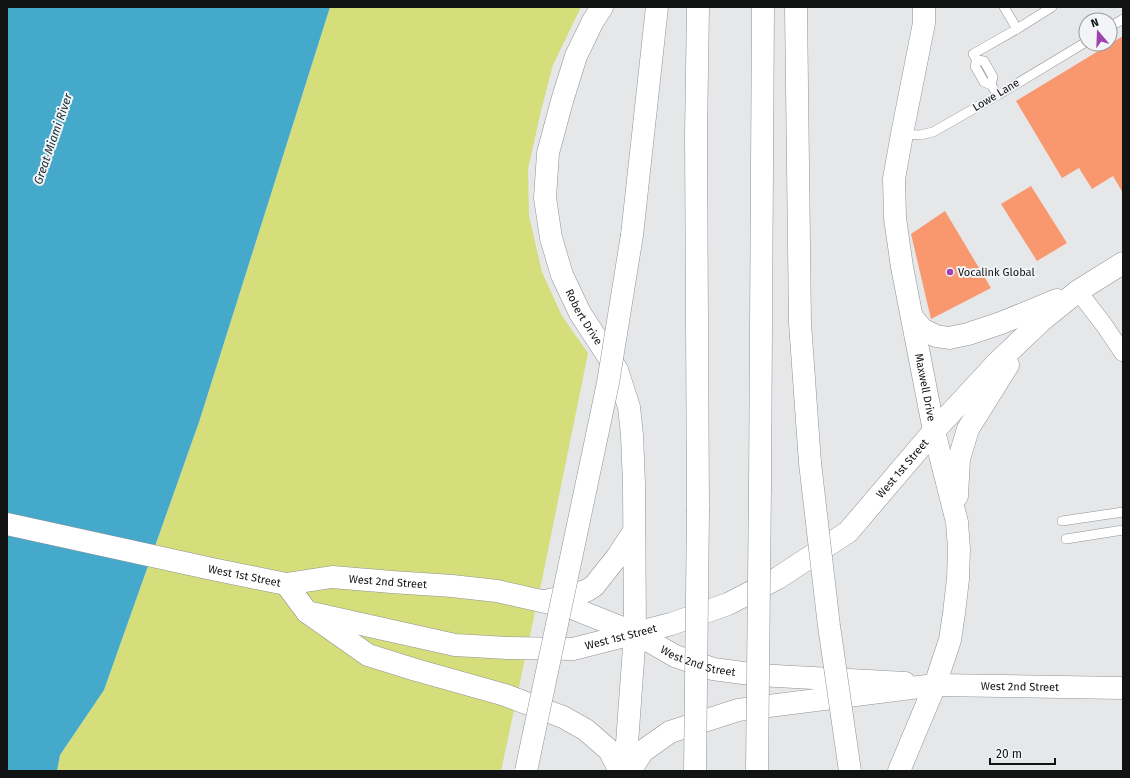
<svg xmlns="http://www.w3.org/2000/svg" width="1130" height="778" viewBox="0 0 1130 778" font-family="'Fira Sans',sans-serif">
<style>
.green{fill:#d5de7a}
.water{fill:#44a9ca}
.building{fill:#f9986f}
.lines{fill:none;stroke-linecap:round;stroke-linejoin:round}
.service-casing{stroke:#909294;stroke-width:10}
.minor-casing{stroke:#909294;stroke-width:18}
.tertiary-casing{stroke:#909294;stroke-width:23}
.secondary-casing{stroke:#909294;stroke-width:23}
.primary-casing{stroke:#909294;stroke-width:23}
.motorway-casing{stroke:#909294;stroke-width:23}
.service{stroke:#fff;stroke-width:9}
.minor{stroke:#fff;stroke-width:17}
.tertiary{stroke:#fff;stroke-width:22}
.secondary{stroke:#fff;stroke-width:22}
.primary{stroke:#fff;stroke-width:22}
.motorway{stroke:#fff;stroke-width:22}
.motorway-bridge-casing{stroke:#909294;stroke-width:23;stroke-linecap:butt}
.motorway-bridge{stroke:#fff;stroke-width:22}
.poi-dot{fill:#9e43ae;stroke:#f3f4f7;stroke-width:1.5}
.labels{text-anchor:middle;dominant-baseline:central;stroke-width:4;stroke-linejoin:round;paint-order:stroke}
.street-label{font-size:11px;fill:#121313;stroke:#f3f4f7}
.poi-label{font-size:11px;fill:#121313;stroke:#f3f4f7;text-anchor:start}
.water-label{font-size:12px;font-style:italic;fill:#172d35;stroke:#f3f4f7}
</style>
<rect width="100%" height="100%" fill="#e6e7e9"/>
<!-- green -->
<path class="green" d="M330,7H581L553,65L541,111L528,169L529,216L542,272L562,316L588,353L543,575L501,771H57L60,755L104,690L199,422Z"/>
<!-- water -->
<path class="water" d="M7,7H330L199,422L104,690L60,755L57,771H7Z"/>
<!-- building -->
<path class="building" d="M1123,36V193L1113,176L1092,189L1079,168L1062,178L1016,101Z
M1031,186L1067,243L1037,261L1001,204Z
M945,211L991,288L931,319L911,234Z"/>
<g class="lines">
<defs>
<path id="service" d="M1004,7L1017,29
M1110,27L1123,19
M977,60L984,61L993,77L991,85
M998,95L991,85L984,82L975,66L977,60L973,54L1017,29L1052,7
M902,134L920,135L933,132L998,95L1086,42
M1062,521L1123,512
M1066,539L1123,530"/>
<path id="minor" d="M1078,291L1104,325L1123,353"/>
<g id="tertiary">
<path id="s1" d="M935,685L1123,688"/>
</g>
<g id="secondary">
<path id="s2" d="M602,7L593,21L576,56L562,101L548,153L545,198L551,238L562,275L580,313L617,370L629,407L632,435L634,484L635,633"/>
<path id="s3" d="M924,7V23L902,134L894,179L895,218L902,267L934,431L957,522L959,549L958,579L954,613L950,640L935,685"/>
<path d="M912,317L922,329L936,336L949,338L968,334L1001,323L1057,300"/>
<path d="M957,496L959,459L968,429L1008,365"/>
<path id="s4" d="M286,584L307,612L455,645L507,648L573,649L671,624L728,604L778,578L848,532L934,431L996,364L1041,321L1078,291L1123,263"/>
<path d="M546,601L586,591L594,586L617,557L634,531"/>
</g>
<g id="primary">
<path id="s5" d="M7,524L212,569L286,584L332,577L392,582L452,586L497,591L572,608L635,633L675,656L713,669L758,675L905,683"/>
</g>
<path id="motorway" d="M796,7L800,323L810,463
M632,235L657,7
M760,487L763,7
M698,510L696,134L698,7
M307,612L368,655L416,670L505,695L563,717L586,730L609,750L620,771
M625,771L635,633
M630,771L643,751L670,732L738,710L935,685
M899,771L935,685"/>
</defs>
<!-- service casing -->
<use href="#service" class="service-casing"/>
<!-- minor casing -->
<use href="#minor" class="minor-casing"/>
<!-- tertiary casing -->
<use href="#tertiary" class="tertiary-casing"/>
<!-- secondary casing -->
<use href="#secondary" class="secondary-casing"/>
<!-- primary casing -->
<use href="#primary" class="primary-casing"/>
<!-- motorway casing -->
<use href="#motorway" class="motorway-casing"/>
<!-- service -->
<use href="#service" class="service"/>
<!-- minor -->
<use href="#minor" class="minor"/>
<!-- tertiary -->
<use href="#tertiary" class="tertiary"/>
<!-- secondary -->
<use href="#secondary" class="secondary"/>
<!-- primary -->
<use href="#primary" class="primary"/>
<!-- motorway -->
<use href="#motorway" class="motorway"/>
<defs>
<path id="motorway-bridge" d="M810,463L829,626L850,771
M526,771L608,383L632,235
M695,771L698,510
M757,771L760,487"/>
</defs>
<!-- motorway-bridge casing -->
<use href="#motorway-bridge" class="motorway-bridge-casing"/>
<!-- motorway-bridge -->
<use href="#motorway-bridge" class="motorway-bridge"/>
</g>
<!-- markers -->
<circle class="poi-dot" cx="950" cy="272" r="4"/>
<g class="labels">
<!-- street labels -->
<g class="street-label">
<text transform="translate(996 95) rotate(-31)">Lowe Lane</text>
<text stroke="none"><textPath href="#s2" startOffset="328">Robert Drive</textPath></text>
<text stroke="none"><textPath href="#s3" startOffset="386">Maxwell Drive</textPath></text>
<text stroke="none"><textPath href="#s4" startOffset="690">West 1st Street</textPath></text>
<text stroke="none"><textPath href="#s5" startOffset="243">West 1st Street</textPath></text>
<text stroke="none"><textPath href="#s5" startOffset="388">West 2nd Street</textPath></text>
<text stroke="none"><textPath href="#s4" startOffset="354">West 1st Street</textPath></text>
<text stroke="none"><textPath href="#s5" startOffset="712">West 2nd Street</textPath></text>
<text stroke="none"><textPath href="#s1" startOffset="85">West 2nd Street</textPath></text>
</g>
<!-- poi labels -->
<g class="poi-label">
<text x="958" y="272">Vocalink Global</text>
</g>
<!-- water labels -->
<g class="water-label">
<text transform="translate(53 139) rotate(-71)">Great Miami River</text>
</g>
</g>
<!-- border -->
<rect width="1130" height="778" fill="none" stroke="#121313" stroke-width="16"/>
<!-- north arrow -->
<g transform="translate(1098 32) rotate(341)"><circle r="19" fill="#f3f4f7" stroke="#999a9c"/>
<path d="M0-3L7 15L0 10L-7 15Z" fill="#9e43ae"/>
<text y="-6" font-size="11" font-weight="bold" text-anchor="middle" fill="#121313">N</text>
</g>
<!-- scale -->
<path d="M990 758v6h65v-6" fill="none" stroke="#121313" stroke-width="2"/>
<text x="996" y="758" font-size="12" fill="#121313" stroke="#f3f4f7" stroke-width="3" paint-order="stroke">20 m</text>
</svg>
